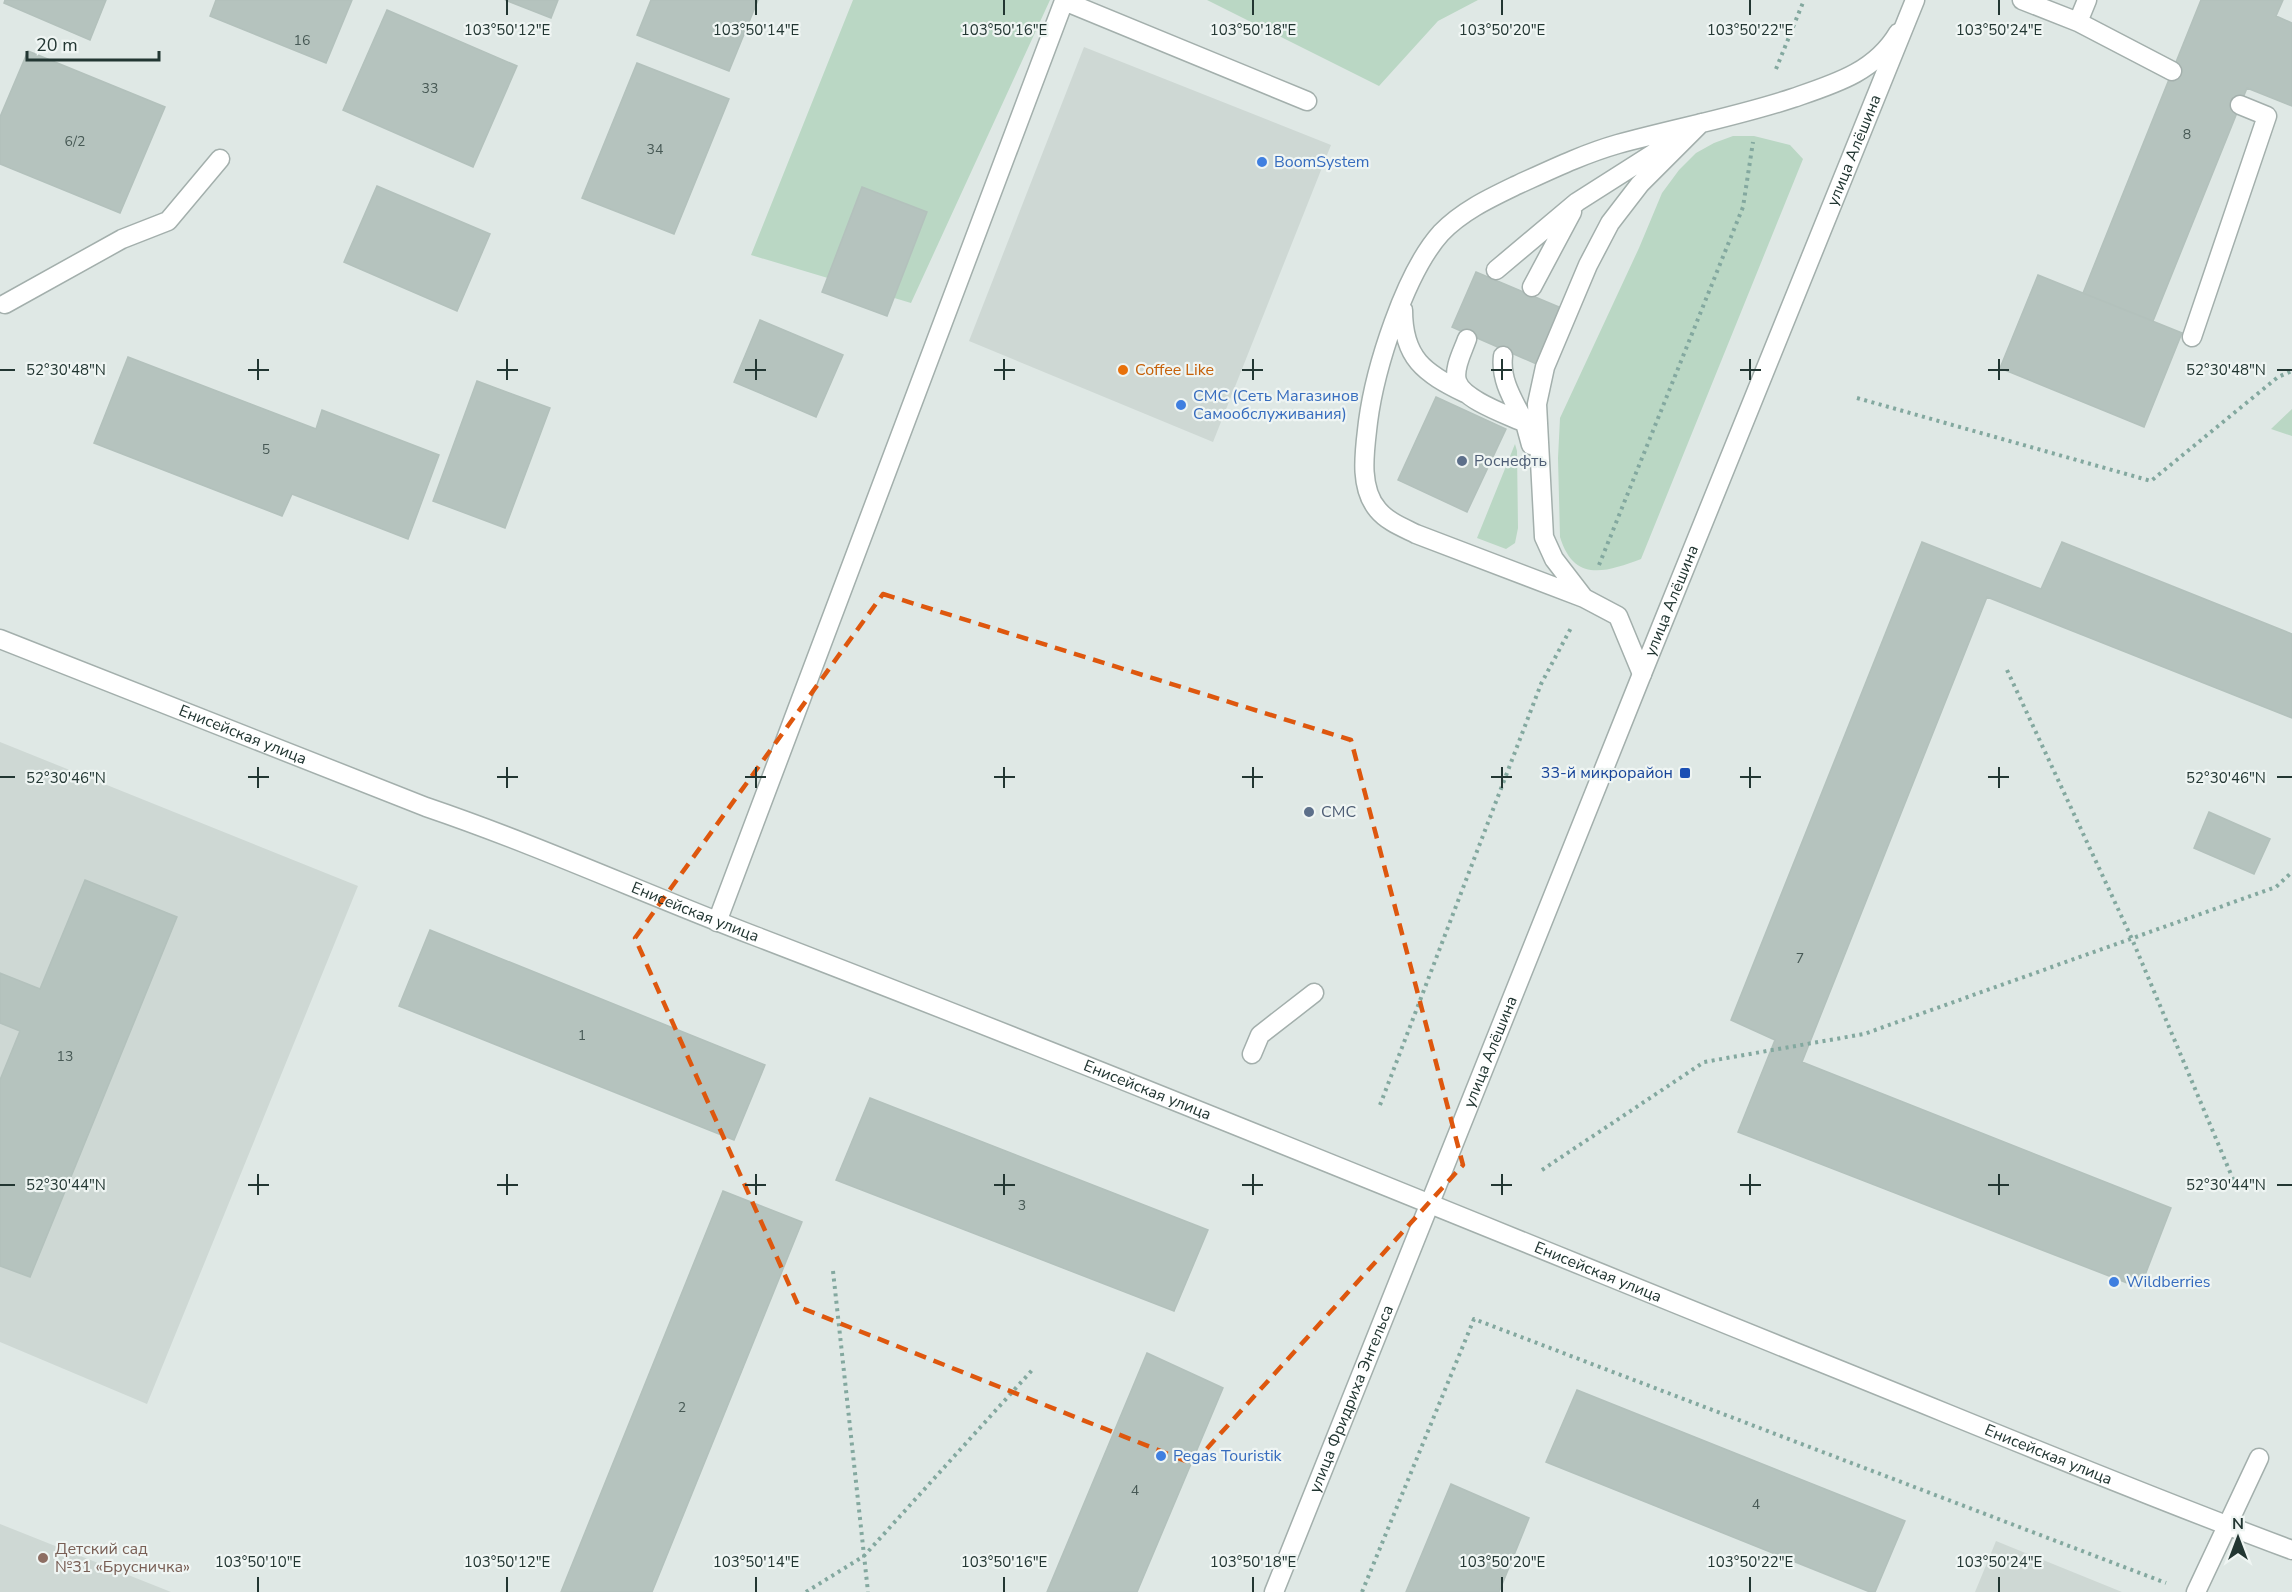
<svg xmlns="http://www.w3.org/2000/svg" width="2292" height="1592" viewBox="0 0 2292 1592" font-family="'Nunito Sans',sans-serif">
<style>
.built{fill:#ced8d4}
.green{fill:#bad7c4}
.building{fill:#b5c3be;stroke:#b3c1bc;stroke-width:1.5}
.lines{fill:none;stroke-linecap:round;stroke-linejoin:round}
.service-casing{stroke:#a3afac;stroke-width:21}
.minor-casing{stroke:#a3afac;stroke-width:21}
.tertiary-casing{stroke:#a3afac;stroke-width:21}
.path{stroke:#83a89f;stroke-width:4;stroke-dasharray:3 4.5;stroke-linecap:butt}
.service{stroke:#fff;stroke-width:18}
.minor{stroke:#fff;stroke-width:18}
.tertiary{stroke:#fff;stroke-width:18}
.marked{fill:none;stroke:#de570e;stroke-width:4.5;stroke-dasharray:12 8;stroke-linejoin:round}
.ticks{fill:none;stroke:#223632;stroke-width:2}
.shop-dot{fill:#3f7fe0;stroke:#eff5f3;stroke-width:2}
.food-dot{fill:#e8710a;stroke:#eff5f3;stroke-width:2}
.service-dot{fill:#5c6f8a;stroke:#eff5f3;stroke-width:2}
.transit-dot{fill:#1a4fb4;stroke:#eff5f3;stroke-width:2}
.education-dot{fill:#8d6e63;stroke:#eff5f3;stroke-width:2}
.labels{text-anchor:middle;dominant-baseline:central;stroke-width:4.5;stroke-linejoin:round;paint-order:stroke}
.number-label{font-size:14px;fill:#475955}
.street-label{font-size:16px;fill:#223632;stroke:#eff5f3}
.shop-label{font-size:16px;fill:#366cbe;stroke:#eff5f3;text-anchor:start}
.food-label{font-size:16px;fill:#c56008;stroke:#eff5f3;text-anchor:start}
.service-label{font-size:16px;fill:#4e5e75;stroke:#eff5f3;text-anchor:start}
.transit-label{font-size:16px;fill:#164399;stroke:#eff5f3;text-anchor:end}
.education-label{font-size:16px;fill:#785e54;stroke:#eff5f3;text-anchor:start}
.ticks-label{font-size:15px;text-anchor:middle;fill:#223632;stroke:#eff5f3;stroke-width:4.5;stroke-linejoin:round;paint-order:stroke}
</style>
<rect width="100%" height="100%" fill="#dfe8e5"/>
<!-- built -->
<path class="built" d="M1084,47L1331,145L1213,442L969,341Z
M0,742L358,886L147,1404L0,1342Z
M0,1524L171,1592H0Z
M1996,1541L2122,1592H1975Z"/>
<!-- green -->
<path class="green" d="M853,0H1050L911,303L751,255Z
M1207,0H1478L1438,21L1379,86Z
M1733,136H1754L1790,145L1803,159L1641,559C1606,572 1574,583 1560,537L1558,458L1560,418L1639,248L1662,193L1679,170L1696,153L1714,143Z
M2292,409V436L2271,429Z
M1515,444L1517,451L1518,528L1515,543L1506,549L1477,538Z"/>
<!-- building -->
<path class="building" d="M5,0H106L90,40L4,3Z
M216,0H352L326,63L210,16Z
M505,0H558L551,18Z
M651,0H758L729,71L637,35Z
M2201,0H2283L2276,16L2292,23V106L2247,88L2153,321L2083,293Z
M387,10L517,66L473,167L343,110Z
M28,51L165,107L120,213L0,164V117Z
M637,63L729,99L674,234L582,198Z
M377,186L490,234L457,311L344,262Z
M862,187L927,212L887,316L822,292Z
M1476,272L1566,310L1541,366L1452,327Z
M2038,275L2182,333L2144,427L2000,368Z
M760,320L843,355L816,417L734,382Z
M128,357L316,429L322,410L439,455L408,539L292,494L282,516L94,443Z
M477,381L550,408L505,528L433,501Z
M1436,397L1506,429L1467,512L1398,480Z
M1922,542L2041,589L2062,542L2292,634V718L1987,597L1802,1062L2171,1208L2140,1288L1738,1132L1775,1040L1731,1020Z
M2209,812L2270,839L2254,874L2194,848Z
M85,880L177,917L30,1277L0,1266V1080L20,1031L0,1023V973L40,989Z
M430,930L765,1065L734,1140L399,1006Z
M870,1098L1208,1230L1174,1311L836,1180Z
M723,1191L802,1222L652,1592H561Z
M1147,1353L1223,1388L1137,1592H1047Z
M1577,1390L1905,1521L1875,1592H1870L1546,1462Z
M1451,1484L1529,1518L1499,1592H1406Z"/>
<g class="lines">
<defs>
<path id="service" d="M2022,0L2078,22L2172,71
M2078,22L2087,0
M1496,270L1577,202L1676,139
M1532,287L1572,212
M5,304L122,239L168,221L220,159
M1403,310C1403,358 1424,373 1465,393
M2192,337L2267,116L2240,105
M1467,339C1463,351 1453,368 1457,381C1463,400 1508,415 1525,423L1531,445
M1503,356C1500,381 1514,401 1525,423
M1584,598L1554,559L1544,537L1537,404L1545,367L1588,265L1610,223L1640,184L1701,123
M1642,674L1618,616L1584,598L1416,534C1402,527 1387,521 1378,510C1358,487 1365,449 1368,422C1375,368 1405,273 1441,233C1462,211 1490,198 1517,185C1550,170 1583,154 1618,144C1676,128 1736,117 1793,98C1834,84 1875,72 1898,33
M717,922L1064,1L1307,101
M1252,1054L1260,1035L1314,993
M2196,1592L2259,1458"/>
<g id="minor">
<path id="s1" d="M0,639L426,807C538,845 645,894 755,936C1104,1070 1449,1212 1795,1352C1960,1418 2125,1488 2292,1550"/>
</g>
<g id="tertiary">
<path id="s2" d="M1274,1592L1642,674L1915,0"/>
</g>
</defs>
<!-- service casing -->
<use href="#service" class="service-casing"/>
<!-- minor casing -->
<use href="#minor" class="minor-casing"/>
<!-- tertiary casing -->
<use href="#tertiary" class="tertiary-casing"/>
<!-- path -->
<path class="path" d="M1776,69L1804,0
M1857,398L2151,481L2278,377L2292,371
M1599,565L1743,207L1753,142
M2007,670L2132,939L2238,1191
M1380,1105L1541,684L1572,626
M1542,1170L1704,1062L1864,1034L2276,887L2292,872
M833,1271L868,1592
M806,1592L864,1556L1034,1368
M1362,1592L1474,1319L2166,1583"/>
<!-- service -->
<use href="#service" class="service"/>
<!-- minor -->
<use href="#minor" class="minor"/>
<!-- tertiary -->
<use href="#tertiary" class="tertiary"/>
</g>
<!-- marked area -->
<path class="marked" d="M883,594L1351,740L1463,1165L1193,1464L799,1307L635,938Z"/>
<!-- ticks -->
<path class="ticks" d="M507,0V15M756,0V15M1004,0V15M1253,0V15M1502,0V15M1750,0V15M1999,0V15M258,359V380M507,359V380M756,359V380M1004,359V380M1253,359V380M1502,359V380M1750,359V380M1999,359V380M0,370H15M248,370H269M497,370H518M745,370H766M994,370H1015M1242,370H1263M1491,370H1512M1740,370H1761M1988,370H2009M2277,370H2292M258,767V788M507,767V788M756,767V788M1004,767V788M1253,767V788M1502,767V788M1750,767V788M1999,767V788M0,777H15M248,777H269M497,777H518M745,777H766M994,777H1015M1242,777H1263M1491,777H1512M1740,777H1761M1988,777H2009M2277,777H2292M258,1174V1195M507,1174V1195M756,1174V1195M1004,1174V1195M1253,1174V1195M1502,1174V1195M1750,1174V1195M1999,1174V1195M0,1185H15M248,1185H269M497,1185H518M745,1185H766M994,1185H1015M1242,1185H1263M1491,1185H1512M1740,1185H1761M1988,1185H2009M2277,1185H2292M258,1577V1592M507,1577V1592M756,1577V1592M1004,1577V1592M1253,1577V1592M1502,1577V1592M1750,1577V1592M1999,1577V1592"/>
<!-- markers -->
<g class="shop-dot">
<circle cx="1262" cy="162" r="6"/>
<circle cx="1181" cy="405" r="6"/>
<circle cx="2114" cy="1282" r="6"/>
<circle cx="1161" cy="1456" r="6"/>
</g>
<circle class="food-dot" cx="1123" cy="370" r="6"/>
<g class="service-dot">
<circle cx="1462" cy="461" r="6"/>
<circle cx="1309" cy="812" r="6"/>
</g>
<rect class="transit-dot" x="1679" y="767" width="12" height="12" rx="3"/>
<circle class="education-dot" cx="43" cy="1558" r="6"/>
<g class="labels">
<!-- number labels -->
<g class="number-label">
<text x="302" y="40">16</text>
<text x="430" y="88">33</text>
<text x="2187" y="134">8</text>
<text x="75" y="141">6/2</text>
<text x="655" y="149">34</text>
<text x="266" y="449">5</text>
<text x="1800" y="958">7</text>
<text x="582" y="1035">1</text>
<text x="65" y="1056">13</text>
<text x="1022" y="1205">3</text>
<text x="682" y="1407">2</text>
<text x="1135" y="1490">4</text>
<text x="1756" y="1504">4</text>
</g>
<!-- street labels -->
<g class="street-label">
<text stroke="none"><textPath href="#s2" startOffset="1554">улица Алёшина</textPath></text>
<text stroke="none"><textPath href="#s2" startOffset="1068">улица Алёшина</textPath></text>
<text stroke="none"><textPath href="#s1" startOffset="261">Енисейская улица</textPath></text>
<text stroke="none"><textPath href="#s1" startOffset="747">Енисейская улица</textPath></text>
<text stroke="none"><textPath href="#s2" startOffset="582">улица Алёшина</textPath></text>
<text stroke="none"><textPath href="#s1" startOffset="1233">Енисейская улица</textPath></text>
<text stroke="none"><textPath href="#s1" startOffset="1719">Енисейская улица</textPath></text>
<text stroke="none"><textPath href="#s2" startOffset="208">улица Фридриха Энгельса</textPath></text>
<text stroke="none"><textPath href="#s1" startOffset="2205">Енисейская улица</textPath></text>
</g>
<!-- shop labels -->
<g class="shop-label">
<text x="1274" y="162">BoomSystem</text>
<text x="1193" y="396">СМС (Сеть Магазинов<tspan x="1193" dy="18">Самообслуживания)</tspan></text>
<text x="2126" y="1282">Wildberries</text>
<text x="1173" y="1456">Pegas Touristik</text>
</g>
<!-- food labels -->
<g class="food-label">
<text x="1135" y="370">Coffee Like</text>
</g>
<!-- service labels -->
<g class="service-label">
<text x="1474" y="461">Роснефть</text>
<text x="1321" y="812">СМС</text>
</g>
<!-- transit labels -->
<g class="transit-label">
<text x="1673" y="773">33-й микрорайон</text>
</g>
<!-- education labels -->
<g class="education-label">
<text x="55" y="1549">Детский сад<tspan x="55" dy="18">№31 «Брусничка»</tspan></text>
</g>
</g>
<g class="ticks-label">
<text x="507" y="35">103°50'12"E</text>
<text x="756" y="35">103°50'14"E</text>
<text x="1004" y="35">103°50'16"E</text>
<text x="1253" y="35">103°50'18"E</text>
<text x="1502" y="35">103°50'20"E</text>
<text x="1750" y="35">103°50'22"E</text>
<text x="1999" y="35">103°50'24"E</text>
<text x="66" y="375">52°30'48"N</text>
<text x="2226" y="375">52°30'48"N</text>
<text x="66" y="783">52°30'46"N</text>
<text x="2226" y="783">52°30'46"N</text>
<text x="66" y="1190">52°30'44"N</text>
<text x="2226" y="1190">52°30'44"N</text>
<text x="258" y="1567">103°50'10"E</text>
<text x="507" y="1567">103°50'12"E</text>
<text x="756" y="1567">103°50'14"E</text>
<text x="1004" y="1567">103°50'16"E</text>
<text x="1253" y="1567">103°50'18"E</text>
<text x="1502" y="1567">103°50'20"E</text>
<text x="1750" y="1567">103°50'22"E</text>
<text x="1999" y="1567">103°50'24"E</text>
</g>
<!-- north arrow -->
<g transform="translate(2238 1538)" stroke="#eff5f3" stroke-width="4.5" paint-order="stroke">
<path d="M0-4.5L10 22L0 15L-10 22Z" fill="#223632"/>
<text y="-9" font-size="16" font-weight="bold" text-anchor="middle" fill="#223632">N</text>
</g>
<!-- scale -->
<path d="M27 51v9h132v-9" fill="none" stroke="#223632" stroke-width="3"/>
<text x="36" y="51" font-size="18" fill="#223632" stroke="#eff5f3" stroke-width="4.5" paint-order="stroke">20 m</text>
</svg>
